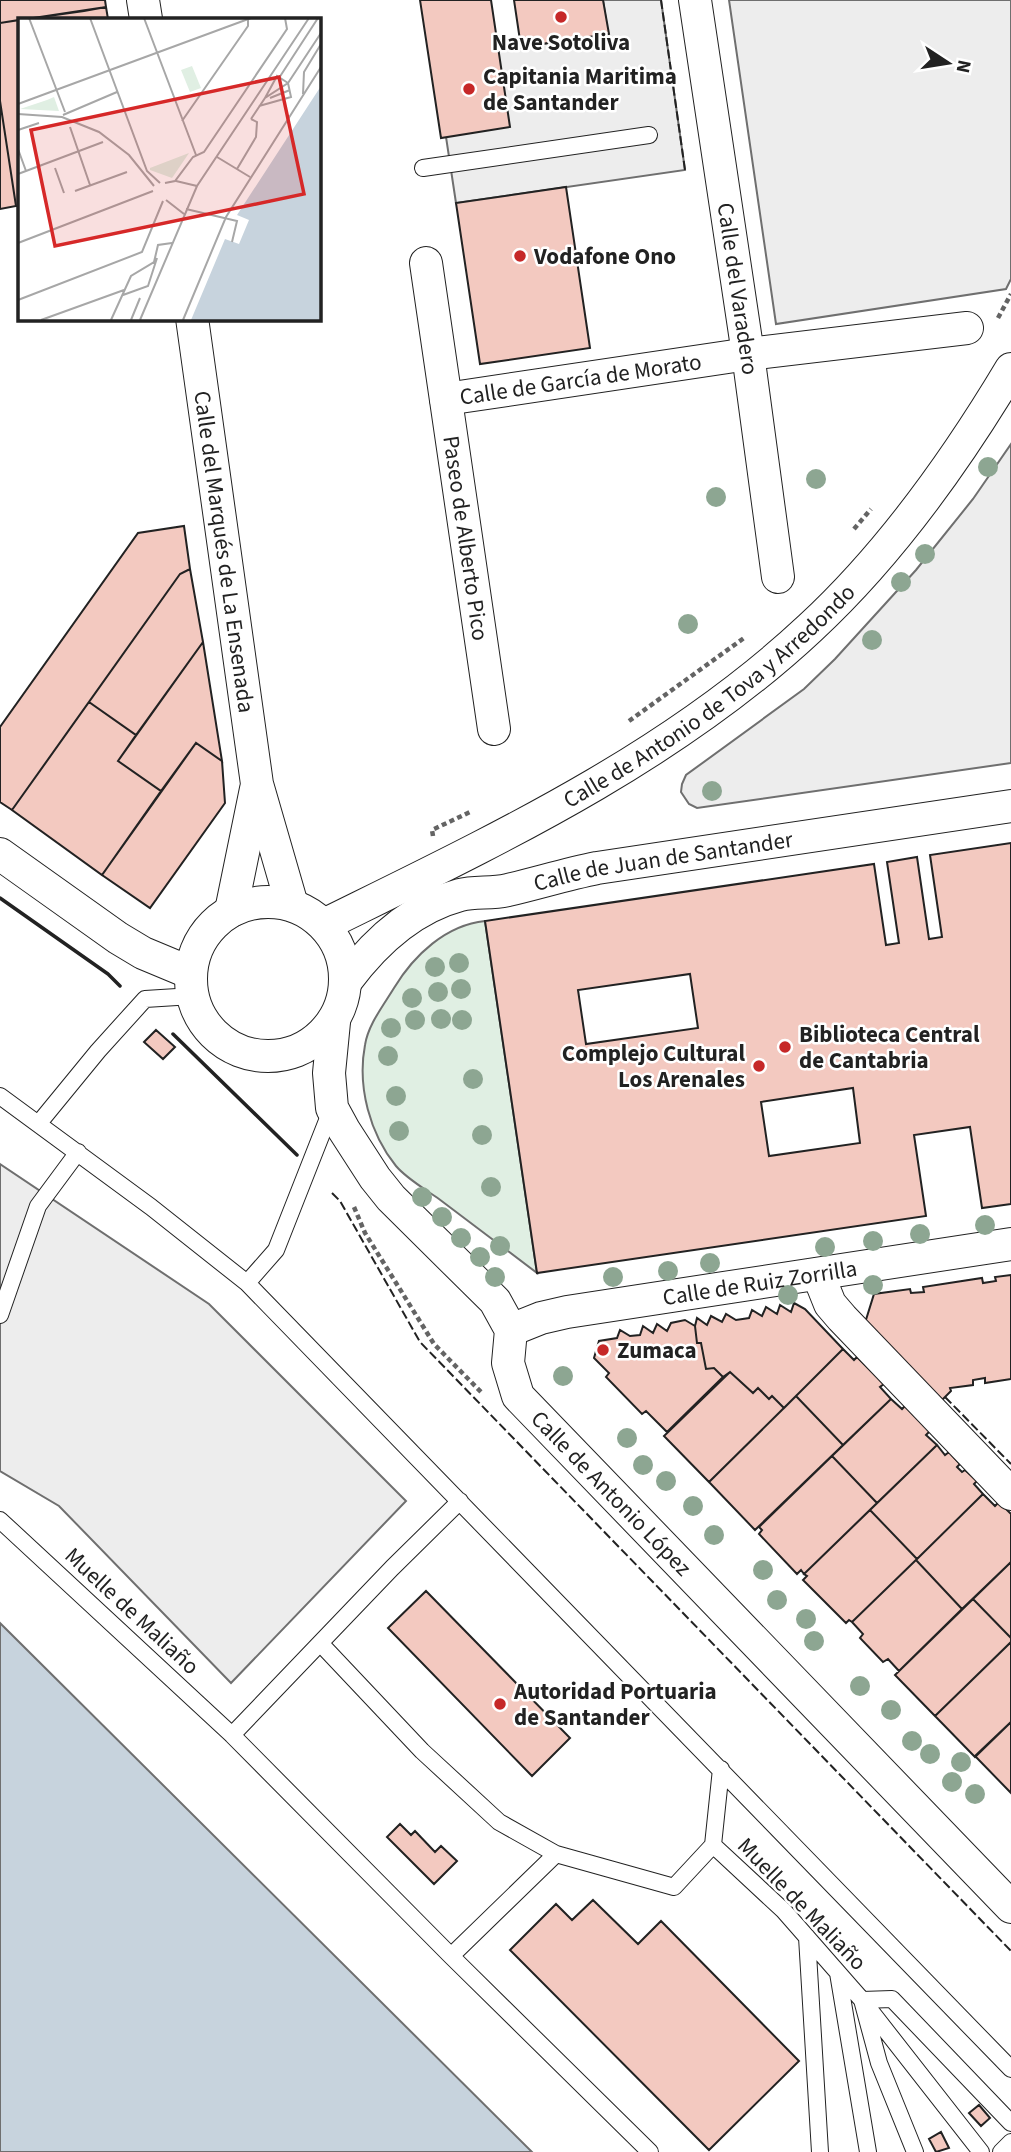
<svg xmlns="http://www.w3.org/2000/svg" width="1011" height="2152" viewBox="0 0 1011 2152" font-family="'Source Sans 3',sans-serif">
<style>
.green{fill:#e0efe3;stroke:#6f6f6f;stroke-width:2}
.parking{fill:#ededed;stroke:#6f6f6f;stroke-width:2}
.water{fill:#c7d3dd;stroke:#6f6f6f;stroke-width:2}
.building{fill:#f3c9c0;stroke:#222;stroke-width:2;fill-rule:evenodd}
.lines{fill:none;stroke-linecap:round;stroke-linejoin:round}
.lane-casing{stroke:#222;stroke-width:18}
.street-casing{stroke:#222;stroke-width:34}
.path{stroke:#646464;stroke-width:4.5;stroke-dasharray:5 3.5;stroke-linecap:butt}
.lane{stroke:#fff;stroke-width:16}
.street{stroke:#fff;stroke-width:32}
.fence{stroke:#222;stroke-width:2;stroke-dasharray:9 3.5;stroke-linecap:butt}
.wall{stroke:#222;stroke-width:3.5}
.tree{fill:#8da692}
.poi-dot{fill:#c62828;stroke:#fff;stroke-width:2.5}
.labels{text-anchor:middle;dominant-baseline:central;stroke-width:5;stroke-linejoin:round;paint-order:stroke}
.poi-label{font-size:23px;font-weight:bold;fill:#222;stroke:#fff;text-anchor:start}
.street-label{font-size:23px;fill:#222;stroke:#fff}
.inset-road{fill:none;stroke:#a7a7a7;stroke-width:2}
.view{fill:#d62828;fill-opacity:0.15;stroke:#d62828;stroke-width:3.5}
.inset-edge{fill:none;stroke:#222;stroke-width:3.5}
</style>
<rect width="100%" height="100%" fill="#fff"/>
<!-- green -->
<path class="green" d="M485,921L537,1273C504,1248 472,1224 439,1199C425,1189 407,1179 396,1166C370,1134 357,1087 365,1045C368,1025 383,1006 394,988C414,955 446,925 485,921Z"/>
<!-- parking -->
<path class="parking" d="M603,0H661L685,170L456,203L446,137L498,51L608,34Z
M729,0H1011V279L1006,289L776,324Z
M1011,444V763L697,808L689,804L681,792L682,784L686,775L804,689L835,659L916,570L973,499Z
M0,1164L209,1304L406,1501L231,1683L59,1506L0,1471Z"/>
<!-- water -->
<path class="water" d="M0,1623L532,2152H0Z"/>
<!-- building -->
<path class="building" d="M0,0H105L106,7L0,23Z
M420,0H491L510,127L441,138Z
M514,0H603L609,34L521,47Z
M106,7L108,19H27L84,11Z
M19,20V206H16L0,101V23Z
M0,101L16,206L0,209Z
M566,187L590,348L480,364L456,203Z
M184,526L190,569L180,574L12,810L0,802V727L138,533Z
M190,569L203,642L136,735L89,702L180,574Z
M203,642L222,761L196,743L161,791L118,761Z
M89,702L136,735L118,761L161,791L102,875L12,810Z
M196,743L222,761L225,803L150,908L102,875Z
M1011,843V1204L982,1208L970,1127L914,1135L926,1216L537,1273L485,921L874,864L886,945L899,943L887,862L917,857L929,939L942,937L930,855ZM690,974L698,1028L586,1044L578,990ZM853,1088L860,1143L769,1156L761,1102Z
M156,1030L175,1047L163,1059L144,1042Z
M1011,1275V1379L985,1383V1378L973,1380V1385L950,1388L951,1391L942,1400L865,1323L874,1294L910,1289L911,1293L924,1292L923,1287L982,1278L983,1283L996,1281L995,1277Z
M794,1303L805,1309L843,1349L784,1408L772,1396L769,1399L758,1388L753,1393L730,1372L723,1377L714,1368L706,1369L701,1343H697L695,1326L697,1318L707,1325L711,1316L722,1322L726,1314L736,1320L749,1318L752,1310L762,1316L766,1307L777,1314L780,1305L791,1312Z
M685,1320L695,1326L697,1343H701L706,1369L714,1368L723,1377L667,1432L646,1411L642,1414L606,1377L609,1373L594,1358L599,1341L617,1338L620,1330L630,1336L640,1335L643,1326L653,1333L657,1324L667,1331L671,1323Z
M843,1349L854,1360L857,1357L884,1384L880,1387L891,1399L843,1445L796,1396Z
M730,1372L753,1393L758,1388L769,1399L772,1396L784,1408L709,1482L664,1436Z
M796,1396L843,1445L755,1530L709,1482Z
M891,1399L902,1409L905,1406L930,1431L926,1435L937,1445L877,1503L832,1456Z
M937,1445L945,1455L949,1452L960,1464L957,1467L962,1472L965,1470L977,1481L974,1484L983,1494L917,1559L870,1510Z
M832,1456L877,1503L804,1574L801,1570L797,1574L759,1534L762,1530L759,1527Z
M983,1494L995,1506L999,1502L1011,1514V1562L962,1609L916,1560Z
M870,1510L917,1559L852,1622L849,1620L846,1623L803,1580L807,1576L804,1574Z
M916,1560L962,1609L899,1671L888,1659L883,1662L860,1638L863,1634L852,1622Z
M1011,1562V1638L973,1599Z
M426,1591L570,1738L532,1776L388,1628Z
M973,1599L1011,1638V1642L935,1716L895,1675Z
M1011,1642V1722L975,1757L935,1716Z
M1011,1722V1793L975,1756Z
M400,1824L411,1835L415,1831L435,1852L441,1846L457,1861L434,1884L387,1837Z
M593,1900L638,1944L661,1921L799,2061L709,2150L510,1950L556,1904L572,1920Z
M979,2105L990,2118L981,2126L969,2113Z
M941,2132L949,2148L936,2152L929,2139Z"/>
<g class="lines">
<defs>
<path id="lane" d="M423,168L649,135
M0,1096L151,1207L247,1283L1011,2069
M39,1123L98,1051L145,999L193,996
M247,1283L276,1250L332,1108
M0,1315L38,1206L78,1152
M0,1520L232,1735L451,1956L650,2152
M320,1643L422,1751L499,1822L556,1854L674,1887L713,1845L721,1769
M232,1735L392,1568L460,1501
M713,1845L784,1911L862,2000L879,2063L915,2152
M807,1937L820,2152
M451,1956L556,1854
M838,1973L868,2152
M862,2000L892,1999L1011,2123
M866,2005L981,2152
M1001,2152L1011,2142"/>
<g id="street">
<path d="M143,0L146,19"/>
<path id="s1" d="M695,0L748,354L778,577"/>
<path id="s2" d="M426,263L494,729"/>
<path id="s3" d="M192,318L257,784L292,905"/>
<path id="s4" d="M446,399L748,354L967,328"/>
<path d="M0,854L118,938L143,953L191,973"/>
<circle cx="268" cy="979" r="77"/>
<path d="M231,911L256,789"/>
<path id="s5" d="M324,925C494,841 670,759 810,628C889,555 956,461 1011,369"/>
<path id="s6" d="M346,981C375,942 411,908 460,895C475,891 492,894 508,890C538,883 567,874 597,868L1011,806"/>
<path id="s7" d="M334,1022L329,1073L332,1108L344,1130L375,1178L391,1198L495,1301L511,1330L508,1363L518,1396L1011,1907"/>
<path d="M818,1274L830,1304L842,1318L1011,1494"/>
<path id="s8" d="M511,1330L541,1318L567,1312L1011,1244"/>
</g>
</defs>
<!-- lane casing -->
<use href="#lane" class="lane-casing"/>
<!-- street casing -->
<use href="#street" class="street-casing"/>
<!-- path -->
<path class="path" d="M998,318L1011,294
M854,529L871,509
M629,721L744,638
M433,836L432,830L470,812
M354,1207L365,1233L434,1344L481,1392"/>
<!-- lane -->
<use href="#lane" class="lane"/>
<!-- street -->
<use href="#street" class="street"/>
<!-- fence -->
<path class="fence" d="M661,0L685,170
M332,1193L340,1201L420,1342L1011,1951
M945,1397L1011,1464"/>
<!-- wall -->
<path class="wall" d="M0,898L108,974L120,986
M173,1034L297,1155"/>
</g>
<!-- trees -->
<g class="tree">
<circle cx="988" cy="467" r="10"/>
<circle cx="816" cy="479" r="10"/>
<circle cx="716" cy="497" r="10"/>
<circle cx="925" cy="554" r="10"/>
<circle cx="901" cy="582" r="10"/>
<circle cx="688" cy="624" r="10"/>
<circle cx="872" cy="640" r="10"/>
<circle cx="712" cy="791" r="10"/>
<circle cx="459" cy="963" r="10"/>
<circle cx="435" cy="967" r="10"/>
<circle cx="461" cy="989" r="10"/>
<circle cx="438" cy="992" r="10"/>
<circle cx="412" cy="998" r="10"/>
<circle cx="441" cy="1019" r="10"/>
<circle cx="415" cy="1020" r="10"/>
<circle cx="462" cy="1020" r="10"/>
<circle cx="391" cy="1028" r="10"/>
<circle cx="388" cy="1056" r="10"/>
<circle cx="473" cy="1079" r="10"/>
<circle cx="396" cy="1096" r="10"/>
<circle cx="399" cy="1131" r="10"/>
<circle cx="482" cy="1135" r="10"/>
<circle cx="491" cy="1187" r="10"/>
<circle cx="422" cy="1197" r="10"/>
<circle cx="442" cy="1217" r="10"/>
<circle cx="985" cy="1225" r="10"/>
<circle cx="920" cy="1234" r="10"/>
<circle cx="461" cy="1238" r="10"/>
<circle cx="873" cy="1241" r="10"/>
<circle cx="500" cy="1246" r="10"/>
<circle cx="825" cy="1247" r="10"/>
<circle cx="480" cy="1257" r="10"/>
<circle cx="710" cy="1263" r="10"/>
<circle cx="668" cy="1271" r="10"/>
<circle cx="495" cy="1277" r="10"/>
<circle cx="613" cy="1277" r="10"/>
<circle cx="873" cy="1285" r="10"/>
<circle cx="788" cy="1295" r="10"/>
<circle cx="563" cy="1376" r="10"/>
<circle cx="627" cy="1438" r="10"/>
<circle cx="643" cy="1465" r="10"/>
<circle cx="666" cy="1481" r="10"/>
<circle cx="693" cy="1506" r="10"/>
<circle cx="714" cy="1535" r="10"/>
<circle cx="763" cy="1570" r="10"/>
<circle cx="777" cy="1600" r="10"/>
<circle cx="806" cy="1619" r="10"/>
<circle cx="814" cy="1641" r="10"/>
<circle cx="860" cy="1686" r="10"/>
<circle cx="891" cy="1710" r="10"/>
<circle cx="912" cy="1741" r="10"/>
<circle cx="930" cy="1754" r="10"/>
<circle cx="961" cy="1762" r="10"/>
<circle cx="952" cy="1782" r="10"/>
<circle cx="975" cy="1794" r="10"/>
</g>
<!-- markers -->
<g class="poi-dot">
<circle cx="561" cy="17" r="7"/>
<circle cx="469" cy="89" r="7"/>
<circle cx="520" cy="256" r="7"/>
<circle cx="785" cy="1047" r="7"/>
<circle cx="759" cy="1066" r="7"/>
<circle cx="603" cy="1350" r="7"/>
<circle cx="500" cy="1704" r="7"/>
</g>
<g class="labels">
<!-- poi labels -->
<g class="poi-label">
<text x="561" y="42" text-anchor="middle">Nave Sotoliva</text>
<text x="483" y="76">Capitania Maritima<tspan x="483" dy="26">de Santander</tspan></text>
<text x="534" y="256">Vodafone Ono</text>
<text x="799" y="1034">Biblioteca Central<tspan x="799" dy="26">de Cantabria</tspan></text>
<text x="745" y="1053" text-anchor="end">Complejo Cultural<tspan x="745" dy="26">Los Arenales</tspan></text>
<text x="617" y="1350">Zumaca</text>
<text x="514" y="1691">Autoridad Portuaria<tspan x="514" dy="26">de Santander</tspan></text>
</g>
<!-- street labels -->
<g class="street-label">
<text stroke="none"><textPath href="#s1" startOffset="292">Calle del Varadero</textPath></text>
<text stroke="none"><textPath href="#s4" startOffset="136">Calle de García de Morato</textPath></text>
<text stroke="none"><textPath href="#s2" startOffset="278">Paseo de Alberto Pico</textPath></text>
<text stroke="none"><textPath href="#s3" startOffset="236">Calle del Marqués de La Ensenada</textPath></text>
<text stroke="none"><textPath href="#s5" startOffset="450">Calle de Antonio de Tova y Arredondo</textPath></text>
<text stroke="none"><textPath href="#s6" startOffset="352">Calle de Juan de Santander</textPath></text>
<text stroke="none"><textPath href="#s8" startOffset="254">Calle de Ruiz Zorrilla</textPath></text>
<text stroke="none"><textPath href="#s7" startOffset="576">Calle de Antonio López</textPath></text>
<text transform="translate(132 1611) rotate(43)">Muelle de Maliaño</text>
<text transform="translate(802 1904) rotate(46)">Muelle de Maliaño</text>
</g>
</g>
<!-- overview -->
<g transform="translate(18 18)">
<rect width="303" height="303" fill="#fff"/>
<path d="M174,48L183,70L172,74L163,52ZM36,79L41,93L2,91L29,82ZM171,135L154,160L132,152V150Z" fill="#e0efe3"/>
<path d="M303,68V302H173L207,221L221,226L231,202L219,197Z" fill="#c7d3dd"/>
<path class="inset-road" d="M11,0L47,94M72,0L129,153L142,165M126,0L178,137M261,60L300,0M285,76L286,54L303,26M252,80L272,72M0,86L233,0M241,88L273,79L270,65L259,58L247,80M0,96L44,99L81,114L111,137L136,168M45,97L99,74M233,101L247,80L270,65L303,15M164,103L230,8V1M52,109L72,167M0,112L21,105M0,131L8,153M199,139L232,159M37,150L46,175M219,151L238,119L239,104L233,101M0,156L85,124M158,163L179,168M147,165L157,163L175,139L186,134L269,11L267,0M57,173L109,154M148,182L166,196M168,191L219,203L214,224M0,225L135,173M105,277L130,268L139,240M0,282L124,234L145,183M23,302L106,272M93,302L113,258L136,244L140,227L154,225M113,302L122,280M122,302L179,168L291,0M165,302L208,199L303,49"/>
<path class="view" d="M261,59L286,176L37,228L13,112Z"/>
<rect width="303" height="303" class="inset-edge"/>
</g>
<!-- north arrow -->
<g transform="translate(948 63) rotate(102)" stroke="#ffffff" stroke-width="5" paint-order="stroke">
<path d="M0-5L12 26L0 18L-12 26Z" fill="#222222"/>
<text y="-10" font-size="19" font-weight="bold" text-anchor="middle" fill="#222222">N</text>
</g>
</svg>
